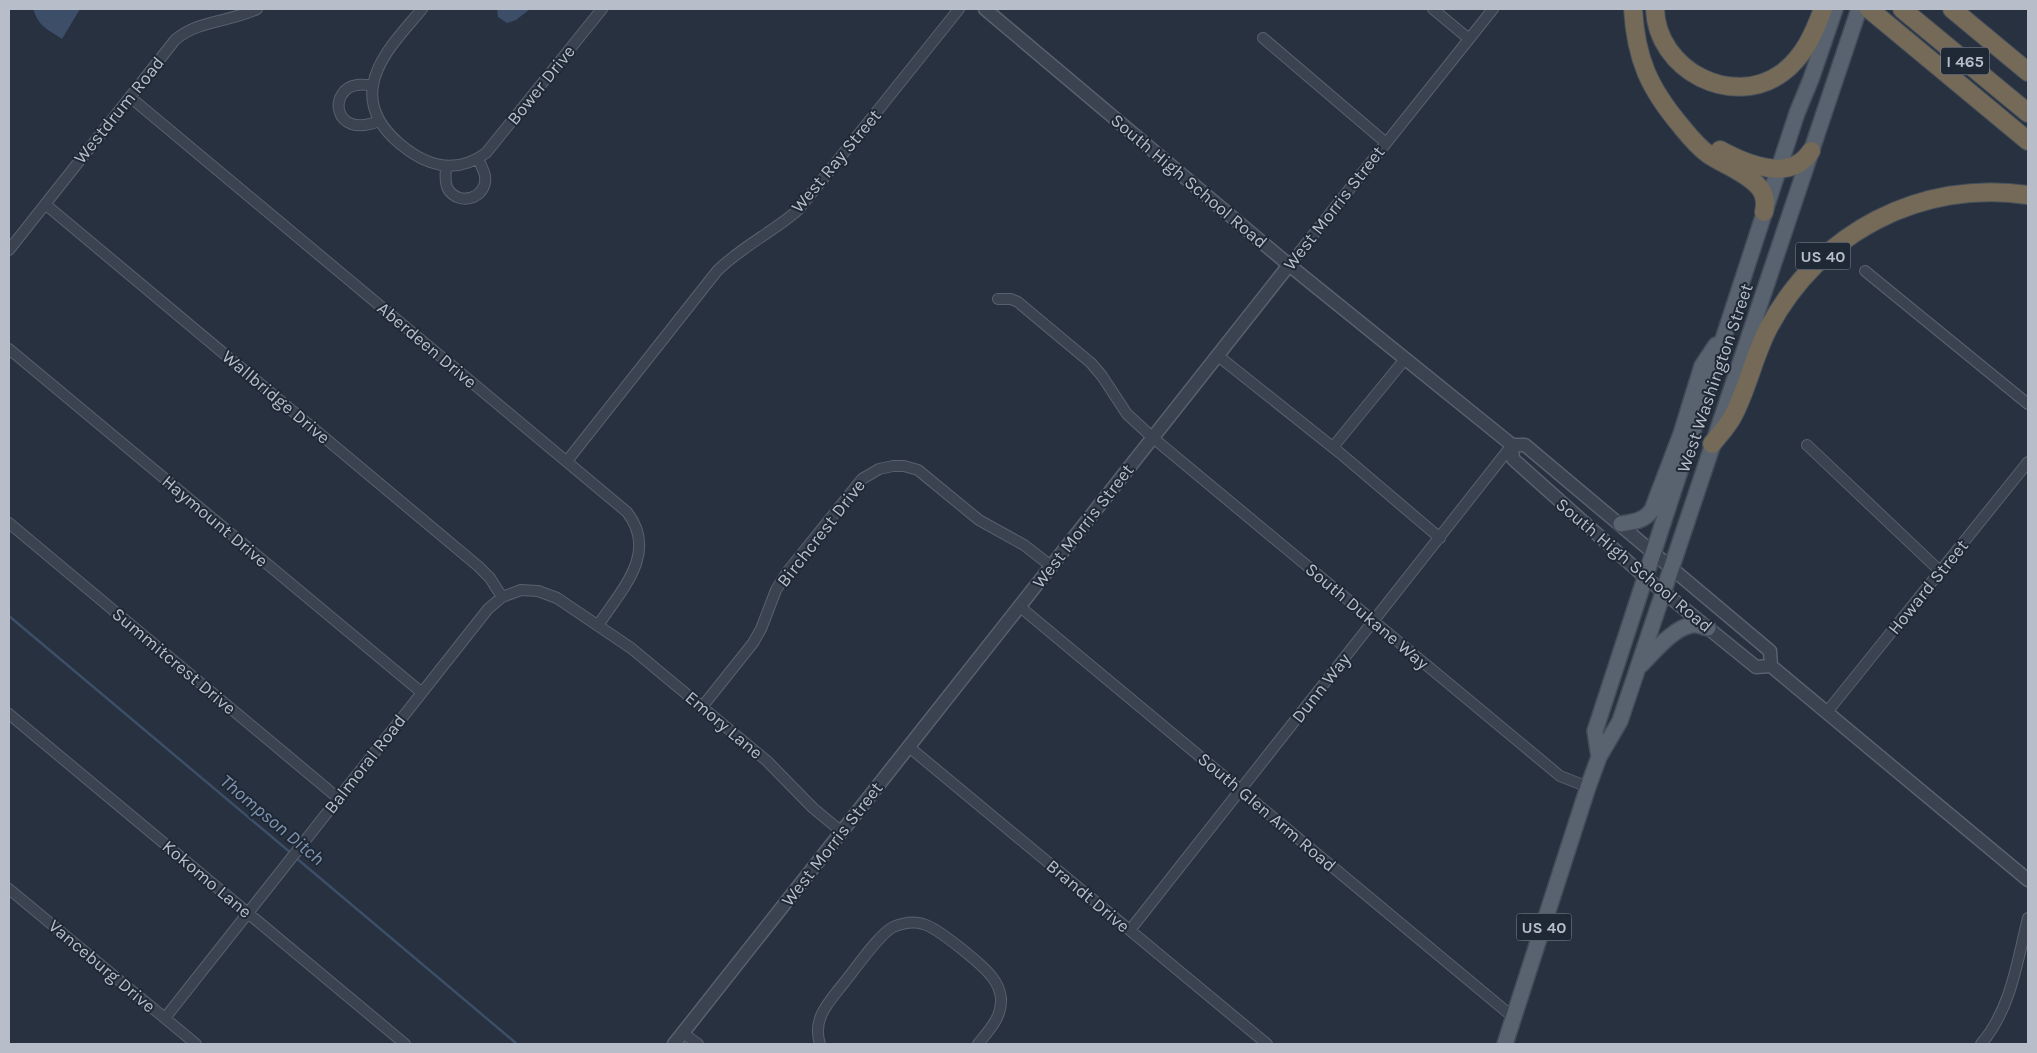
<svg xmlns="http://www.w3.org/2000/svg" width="2037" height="1053" viewBox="0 0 2037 1053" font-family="Karla,sans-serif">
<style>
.water{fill:#3d4e68}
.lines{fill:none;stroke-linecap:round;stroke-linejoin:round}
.stream{stroke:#3d4e68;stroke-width:2.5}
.minor-casing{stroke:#58616d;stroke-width:12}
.tertiary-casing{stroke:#58616d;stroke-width:15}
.primary-casing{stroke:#444c59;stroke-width:18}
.motorway-casing{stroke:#454e5a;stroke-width:20}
.minor{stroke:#3b4350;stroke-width:10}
.tertiary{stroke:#3b4350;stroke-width:12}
.primary{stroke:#59626f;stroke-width:15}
.motorway{stroke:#756a58;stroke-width:18}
.labels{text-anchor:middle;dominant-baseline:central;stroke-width:4;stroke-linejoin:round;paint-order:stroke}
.shield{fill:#1f2835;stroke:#89919d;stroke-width:1}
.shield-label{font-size:16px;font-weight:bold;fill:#b7beca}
.street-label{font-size:18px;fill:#b7beca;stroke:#1f2835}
.water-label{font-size:19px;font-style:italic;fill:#8094b0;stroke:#1f2835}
</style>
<rect width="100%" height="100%" fill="#273140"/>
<!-- water -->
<path class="water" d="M33,9H80L62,39C46,28 40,28 33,9Z
M497,9H530L516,20L507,23L498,17Z"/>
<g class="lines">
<!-- stream -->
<path class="stream" d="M9,616L291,853
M295,857L517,1044"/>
<defs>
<path id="minor" d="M422,9C404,31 378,56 373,85C369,109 382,129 400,144C426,166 456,175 486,153L602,9
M1433,9L1469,39
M1263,38L1385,142
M373,86C368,85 362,84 357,85C328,89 332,140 379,121
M130,97L627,512C659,553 621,590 599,624
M446,166C446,173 444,182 448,189C459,207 488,198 485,176C484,170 480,164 478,158
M45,204L478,566L490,578L502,597
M9,250L175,40C198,20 230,22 257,9
M1289,265L1493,9
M1865,271L2028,404
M998,299H1011L1018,302L1091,363L1102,376L1127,414L1152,437L1560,776L1588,787
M9,349L421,692
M1217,355L1340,453L1440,538
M1807,445L1940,571
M1333,447L1405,359
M567,461L717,271C741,247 773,232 798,210L959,9
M9,523L338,798
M1019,606L1513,1017
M702,707L753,643L761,629L776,590L788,571L862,479L879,469L893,466H904L918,470L979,520L1024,545L1051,566
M1827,712L2028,462
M9,714L405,1044
M909,747L1267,1044
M9,889L196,1044
M1130,930L1512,445
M165,1018L488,609L502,597L521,590L538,591L557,598L631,648L767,761L813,808L842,832
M683,1033L698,1044
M820,1044C812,1019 828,1003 843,984C854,971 879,934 893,927C903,923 913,921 923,924C937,927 983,965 992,977C997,983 1000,991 1001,998C1002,1018 989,1030 978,1044
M1981,1044C2011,1009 2017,962 2028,918"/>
<path id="tertiary" d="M985,9L1289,265L1512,445H1525L1770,651L1771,666
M1512,445L1513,459L1645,577L1756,667L1771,666L2028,880
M674,1044L1289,265"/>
<path id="primary" d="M1621,524C1634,522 1644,521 1652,510L1681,434L1702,366L1716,345
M1641,665C1653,653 1674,627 1692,625C1697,624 1703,627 1708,628
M1599,757L1595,731L1797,113L1811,79L1835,9
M1505,1044L1588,787L1599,757L1620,721L1859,9"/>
<path id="motorway" d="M1633,9C1636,59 1649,88 1681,126C1690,137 1697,146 1708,154C1724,165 1746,172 1759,187C1765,194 1766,203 1764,212
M1655,9C1657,70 1732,109 1782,73C1804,57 1814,33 1823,9
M1869,9L2028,141
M1902,9L2028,113
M1952,9L2028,72
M1720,150C1746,164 1791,183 1811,151
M1712,444C1719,435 1729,425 1734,414C1748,387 1754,356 1768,329C1818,233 1921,179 2028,195"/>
</defs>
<!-- minor casing -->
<use href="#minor" class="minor-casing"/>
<!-- tertiary casing -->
<use href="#tertiary" class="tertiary-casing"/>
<!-- primary casing -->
<use href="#primary" class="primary-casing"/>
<!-- motorway casing -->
<use href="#motorway" class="motorway-casing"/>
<!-- minor -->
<use href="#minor" class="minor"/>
<!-- tertiary -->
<use href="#tertiary" class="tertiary"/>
<!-- primary -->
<use href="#primary" class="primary"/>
<!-- motorway -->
<use href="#motorway" class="motorway"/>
</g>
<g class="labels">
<!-- shield labels -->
<g class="shield">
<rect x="1941" y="47.5" width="48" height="27" rx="4"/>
<rect x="1795.5" y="242.5" width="55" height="27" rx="4"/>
<rect x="1516.5" y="913.5" width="55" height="27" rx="4"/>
</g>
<g class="shield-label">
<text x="1965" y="61">I 465</text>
<text x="1823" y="256">US 40</text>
<text x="1544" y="927">US 40</text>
</g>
<!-- street labels -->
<g class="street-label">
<text transform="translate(541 85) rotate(-51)">Bower Drive</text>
<text transform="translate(119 110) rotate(-51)">Westdrum Road</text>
<text transform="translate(836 161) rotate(-50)">West Ray Street</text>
<text transform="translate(1189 181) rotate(40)">South High School Road</text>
<text transform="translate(1334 208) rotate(-52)">West Morris Street</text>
<text transform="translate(427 345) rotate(40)">Aberdeen Drive</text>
<text transform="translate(1715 378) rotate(-71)">West Washington Street</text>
<text transform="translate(276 397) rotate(40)">Wallbridge Drive</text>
<text transform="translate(215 521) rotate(40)">Haymount Drive</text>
<text transform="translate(1083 526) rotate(-52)">West Morris Street</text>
<text transform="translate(821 533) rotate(-52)">Birchcrest Drive</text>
<text transform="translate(1634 565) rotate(40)">South High School Road</text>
<text transform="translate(1928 587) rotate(-51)">Howard Street</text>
<text transform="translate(1367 616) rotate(40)">South Dukane Way</text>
<text transform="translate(174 661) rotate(40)">Summitcrest Drive</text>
<text transform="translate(1321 688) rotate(-52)">Dunn Way</text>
<text transform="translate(724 725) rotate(40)">Emory Lane</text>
<text transform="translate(365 764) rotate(-52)">Balmoral Road</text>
<text transform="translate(1267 812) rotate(40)">South Glen Arm Road</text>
<text transform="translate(832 844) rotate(-52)">West Morris Street</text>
<text transform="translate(207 879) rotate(40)">Kokomo Lane</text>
<text transform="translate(1088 896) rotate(40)">Brandt Drive</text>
<text transform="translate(102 966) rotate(40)">Vanceburg Drive</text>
</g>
<!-- water labels -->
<g class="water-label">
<text transform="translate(272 820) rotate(40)">Thompson Ditch</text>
</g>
</g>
<!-- border -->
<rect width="2037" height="1053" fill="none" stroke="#b7beca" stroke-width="20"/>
</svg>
